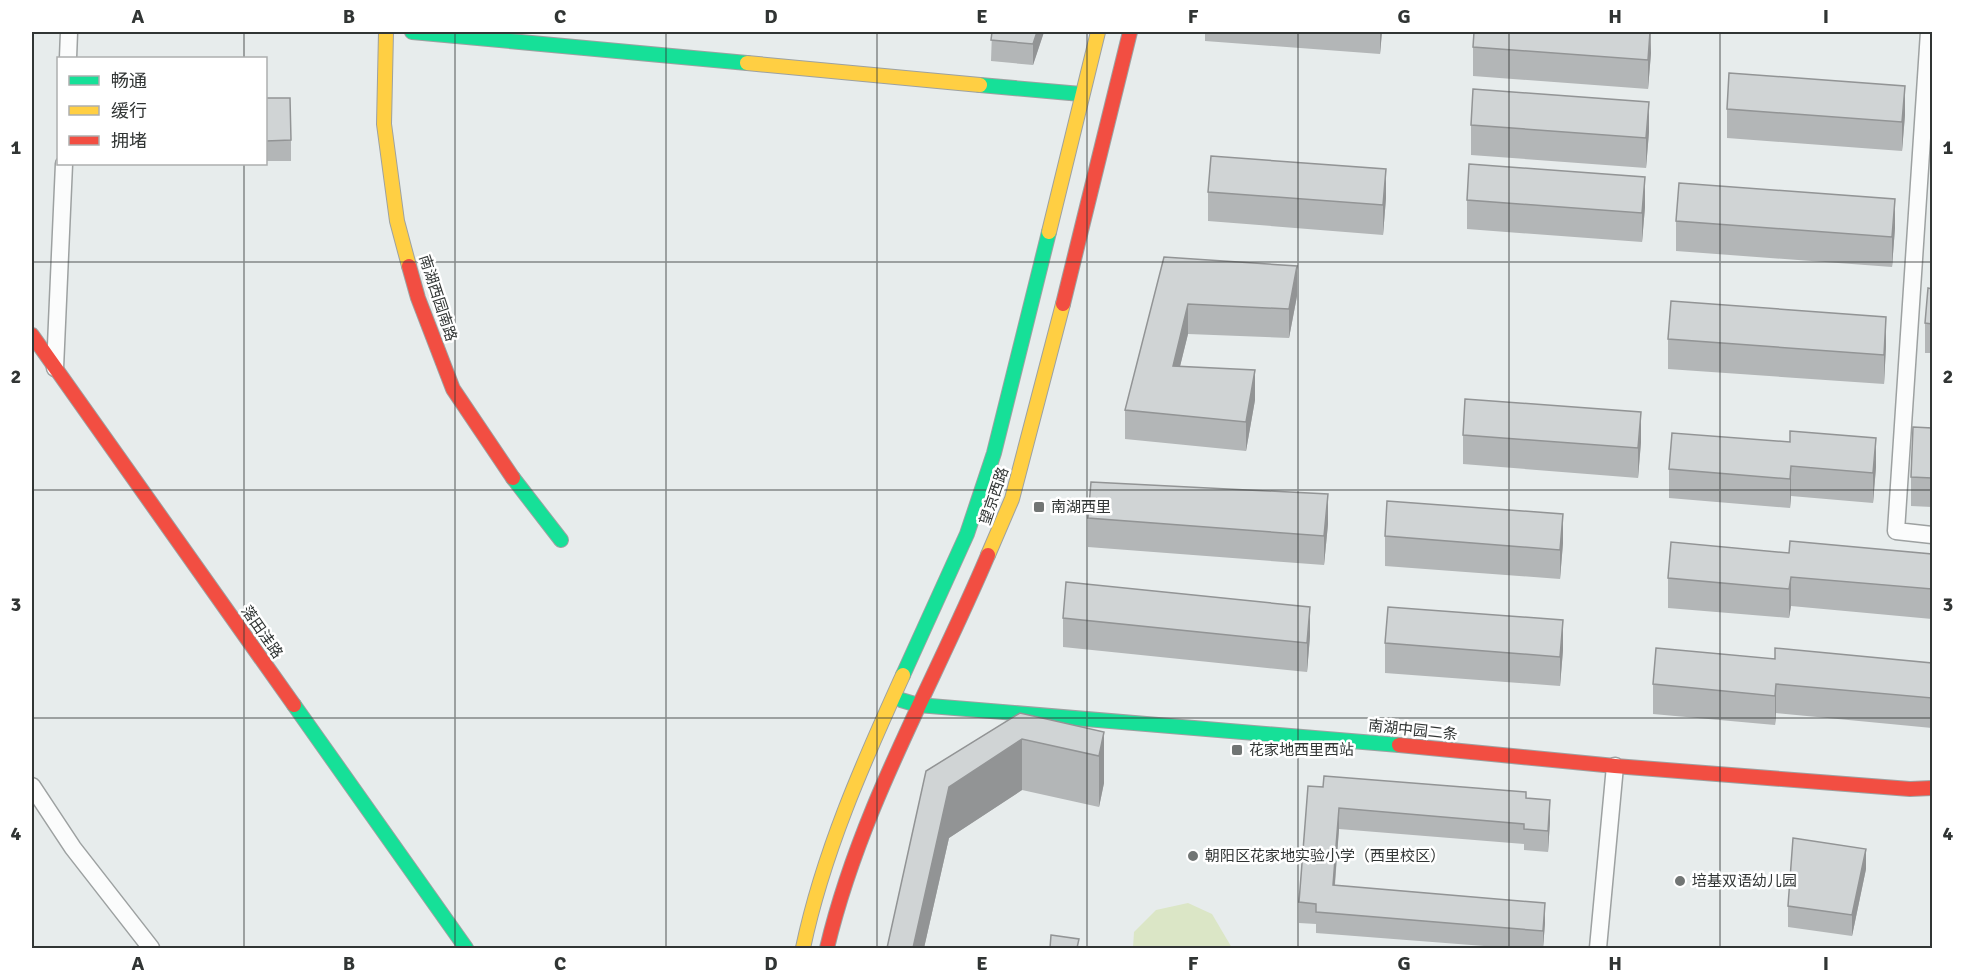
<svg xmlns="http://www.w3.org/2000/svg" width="1964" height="980" viewBox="0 0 1964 980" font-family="Signika,'Noto Sans SC',sans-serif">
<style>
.green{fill:#dbe6c6}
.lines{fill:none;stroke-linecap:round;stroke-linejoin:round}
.street-casing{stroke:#9da1a1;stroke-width:19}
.fast-casing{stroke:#9da1a1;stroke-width:16}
.slow-casing{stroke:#9da1a1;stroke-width:16}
.jam-casing{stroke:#9da1a1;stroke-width:16}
.street{stroke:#fbfcfc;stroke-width:16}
.fast{stroke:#16e098;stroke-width:14}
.slow{stroke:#ffcf43;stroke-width:14}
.jam{stroke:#f24e42;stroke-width:14}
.wall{fill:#b3b6b7}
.shaded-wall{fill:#929495}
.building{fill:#d0d4d5;stroke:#929495;stroke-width:1.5}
.grid{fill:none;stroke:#313534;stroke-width:1.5;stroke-opacity:0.55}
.poi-dot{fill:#717574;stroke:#fff;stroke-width:2}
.labels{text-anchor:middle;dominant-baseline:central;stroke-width:5;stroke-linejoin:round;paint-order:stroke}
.street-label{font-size:15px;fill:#313534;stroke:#fff}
.poi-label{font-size:15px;fill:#313534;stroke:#fff;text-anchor:start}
.neatline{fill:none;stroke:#313534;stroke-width:2}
.grid-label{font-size:20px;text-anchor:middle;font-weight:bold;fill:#313534}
</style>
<rect width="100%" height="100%" fill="#e7ecec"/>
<!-- green -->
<path class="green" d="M1188,903L1212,914L1232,948H1133L1134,932L1156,910Z"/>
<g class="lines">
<defs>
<path id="street" d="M1929,32L1896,531L1932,535
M68,58L69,32
M55,368L64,164
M32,786L73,848L151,948
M1598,948L1615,766"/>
<path id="fast" d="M412,32L747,63
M980,85L1081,94
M513,478L561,540
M903,675L967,534L994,453L1049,232
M901,700L918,705L1399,745
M294,705L466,948"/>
<path id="slow" d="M386,32L384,124L397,221L409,266
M747,63L980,85
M1049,232L1098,32
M988,555L1012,499L1063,304
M803,948C823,853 863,763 903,675"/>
<path id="jam" d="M409,266L418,298L453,389L513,478
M1063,304L1130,32
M32,335L294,705
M1399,745L1615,766L1910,789L1932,788
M827,948C860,809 933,685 988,555"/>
</defs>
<!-- street casing -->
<use href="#street" class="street-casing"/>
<!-- fast casing -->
<use href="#fast" class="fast-casing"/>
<!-- slow casing -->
<use href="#slow" class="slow-casing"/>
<!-- jam casing -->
<use href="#jam" class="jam-casing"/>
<!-- street -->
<use href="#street" class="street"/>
<!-- fast -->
<use href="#fast" class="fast"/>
<!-- slow -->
<use href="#slow" class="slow"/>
<!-- jam -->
<use href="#jam" class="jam"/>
</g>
<!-- wall -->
<path class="wall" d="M992,32H1044L1033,65L991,61Z
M1205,32H1382L1380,54L1205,41Z
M1651,32V53L1648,89L1473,76V47Z
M266,98L291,140V161H266Z
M1727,109L1905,115L1902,151L1727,138Z
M1471,125L1649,132L1646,168L1471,155Z
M1208,192L1386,198L1383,235L1208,221Z
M1467,200L1645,207L1642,242L1467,229Z
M1676,221L1895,228L1892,267L1676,251Z
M1164,257L1297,296L1289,338L1188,334L1180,366L1255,400L1246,451L1125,439V410Z
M1932,289V353H1925V323Z
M1668,339L1886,346L1884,384L1668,369Z
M1932,428V507L1911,506V477Z
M1672,433L1876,467L1873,503L1791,496L1790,508L1669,498V469Z
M1463,435L1641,442L1638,478L1463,464Z
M1088,518L1328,524L1324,565L1088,547Z
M1385,536L1563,543L1560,579L1385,566Z
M1789,553L1932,554V619L1791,606L1789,618L1668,608V578Z
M1063,618L1310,636L1307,672L1063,647Z
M1385,643L1563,650L1560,686L1385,673Z
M1775,659L1932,663V728L1776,713L1775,725L1653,714V684Z
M1020,713L1104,732V783L1099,807L1022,790L949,838L924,948H887L926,771Z
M1308,786L1526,798L1550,821L1548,852L1524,850V844L1339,829L1335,885L1545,923L1543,948H1510L1316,933V924L1299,923V902Z
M1866,869L1852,936L1788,927V906Z"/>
<!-- shaded-wall -->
<path class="shaded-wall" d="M1037,32H1044L1033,65V44Z
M1380,32H1382L1380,54Z
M1650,32L1651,53L1648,89V60Z
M1905,86V115L1902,151V122Z
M1649,102V132L1646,168V138Z
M1386,169V198L1383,235V205Z
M1645,177V207L1642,242V213Z
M1895,199V228L1892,267V237Z
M1297,266V296L1289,338V309Z
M1188,304V334L1173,395V366Z
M1886,317V346L1884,384V355Z
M1255,370V400L1246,451V422Z
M1641,412V442L1638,478V448Z
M1876,438V467L1873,503V473Z
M1791,466V496L1790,508V479Z
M1328,494V524L1324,565V536Z
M1563,514V543L1560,579V550Z
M1791,577V606L1789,618V589Z
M1310,607V636L1307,672V643Z
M1563,620V650L1560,686V657Z
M1776,684V713L1775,725V696Z
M1104,732V783L1099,807V756Z
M1022,739V790L949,838L924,948H913L949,787Z
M1550,800V821L1548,852V831Z
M1339,808V829L1333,906V885Z
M1866,849V869L1852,936V915Z
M1545,903V923L1543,948V931Z"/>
<!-- building -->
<path class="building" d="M992,32H1037L1033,44L991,40Z
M1474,32H1650L1648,60L1473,47Z
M1729,73L1905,86L1902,122L1727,109Z
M1473,89L1649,102L1646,138L1471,125Z
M266,98H290L291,140L266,141Z
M1211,156L1386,169L1383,205L1208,192Z
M1469,164L1645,177L1642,213L1467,200Z
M1679,183L1895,199L1892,237L1676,221Z
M1164,257L1297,266L1289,309L1188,304L1173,366L1255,370L1246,422L1125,410Z
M1928,288L1932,289V324L1925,323Z
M1671,301L1886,317L1884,355L1668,339Z
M1465,399L1641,412L1638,448L1463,435Z
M1913,427L1932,428V478L1911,477Z
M1790,431L1876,438L1873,473L1791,466L1790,479L1669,469L1672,433L1790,442Z
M1091,482L1328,494L1324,536L1088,518Z
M1387,501L1563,514L1560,550L1385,536Z
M1790,541L1932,554V589L1791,577L1789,589L1668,578L1671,542L1789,553Z
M1066,582L1310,607L1307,643L1063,618Z
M1388,607L1563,620L1560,657L1385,643Z
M1656,648L1775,659V648L1932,663V698L1776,684L1775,696L1653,684Z
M1020,713L1104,732L1099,756L1022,739L949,787L913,948H887L926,771Z
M1324,776L1526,792V798L1550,800L1548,831L1524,829V824L1339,808L1333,885L1545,903L1543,931L1316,912V904L1299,902L1308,786L1323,787Z
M1793,838L1866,849L1852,915L1788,906Z
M1051,935L1079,939L1077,948H1050Z"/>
<!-- grid -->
<path class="grid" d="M244,32V58M455,32V948M666,32V948M877,32V948M1087,32V948M1298,32V948M1509,32V948M1720,32V948M244,164V948M32,262H1932M32,490H1932M32,718H1932"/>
<!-- markers -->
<g class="poi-dot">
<rect x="1033" y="501" width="12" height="12" rx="3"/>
<rect x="1231" y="744" width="12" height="12" rx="3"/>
<circle cx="1193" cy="856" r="6"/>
<circle cx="1680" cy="881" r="6"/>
</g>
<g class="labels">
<!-- street labels -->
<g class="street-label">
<text transform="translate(438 298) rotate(72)">南湖西园南路</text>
<text transform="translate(994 496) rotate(-71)">望京西路</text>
<text transform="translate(262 632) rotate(55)">落田洼路</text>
<text transform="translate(1413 730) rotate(6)">南湖中园二条</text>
</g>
<!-- poi labels -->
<g class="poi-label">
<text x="1051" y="507">南湖西里</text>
<text x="1249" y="750">花家地西里西站</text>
<text x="1205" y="856">朝阳区花家地实验小学（西里校区）</text>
<text x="1692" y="881">培基双语幼儿园</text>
</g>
</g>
<!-- border -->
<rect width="1964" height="980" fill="none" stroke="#ffffff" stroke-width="66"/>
<!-- legend -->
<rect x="57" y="57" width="210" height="108" fill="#ffffff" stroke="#adaeae" stroke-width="1.5"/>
<rect x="69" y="76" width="30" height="9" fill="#16e098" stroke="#adaeae" stroke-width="1.5"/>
<text x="111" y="87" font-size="18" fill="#313534">畅通</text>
<rect x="69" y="106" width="30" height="9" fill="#ffcf43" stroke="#adaeae" stroke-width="1.5"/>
<text x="111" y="117" font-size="18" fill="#313534">缓行</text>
<rect x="69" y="136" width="30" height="9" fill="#f24e42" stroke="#adaeae" stroke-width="1.5"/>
<text x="111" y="147" font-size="18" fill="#313534">拥堵</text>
<rect x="33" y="33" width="1898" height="914" class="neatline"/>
<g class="grid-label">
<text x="138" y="23">A</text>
<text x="349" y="23">B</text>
<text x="560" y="23">C</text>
<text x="771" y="23">D</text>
<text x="982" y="23">E</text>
<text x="1193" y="23">F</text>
<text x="1404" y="23">G</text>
<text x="1615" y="23">H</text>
<text x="1826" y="23">I</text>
<text x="16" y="154">1</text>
<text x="1948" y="154">1</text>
<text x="16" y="383">2</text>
<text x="1948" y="383">2</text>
<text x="16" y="611">3</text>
<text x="1948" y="611">3</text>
<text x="16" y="840">4</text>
<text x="1948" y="840">4</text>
<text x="138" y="970">A</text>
<text x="349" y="970">B</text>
<text x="560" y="970">C</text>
<text x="771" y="970">D</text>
<text x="982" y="970">E</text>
<text x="1193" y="970">F</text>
<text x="1404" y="970">G</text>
<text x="1615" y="970">H</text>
<text x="1826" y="970">I</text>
</g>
</svg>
